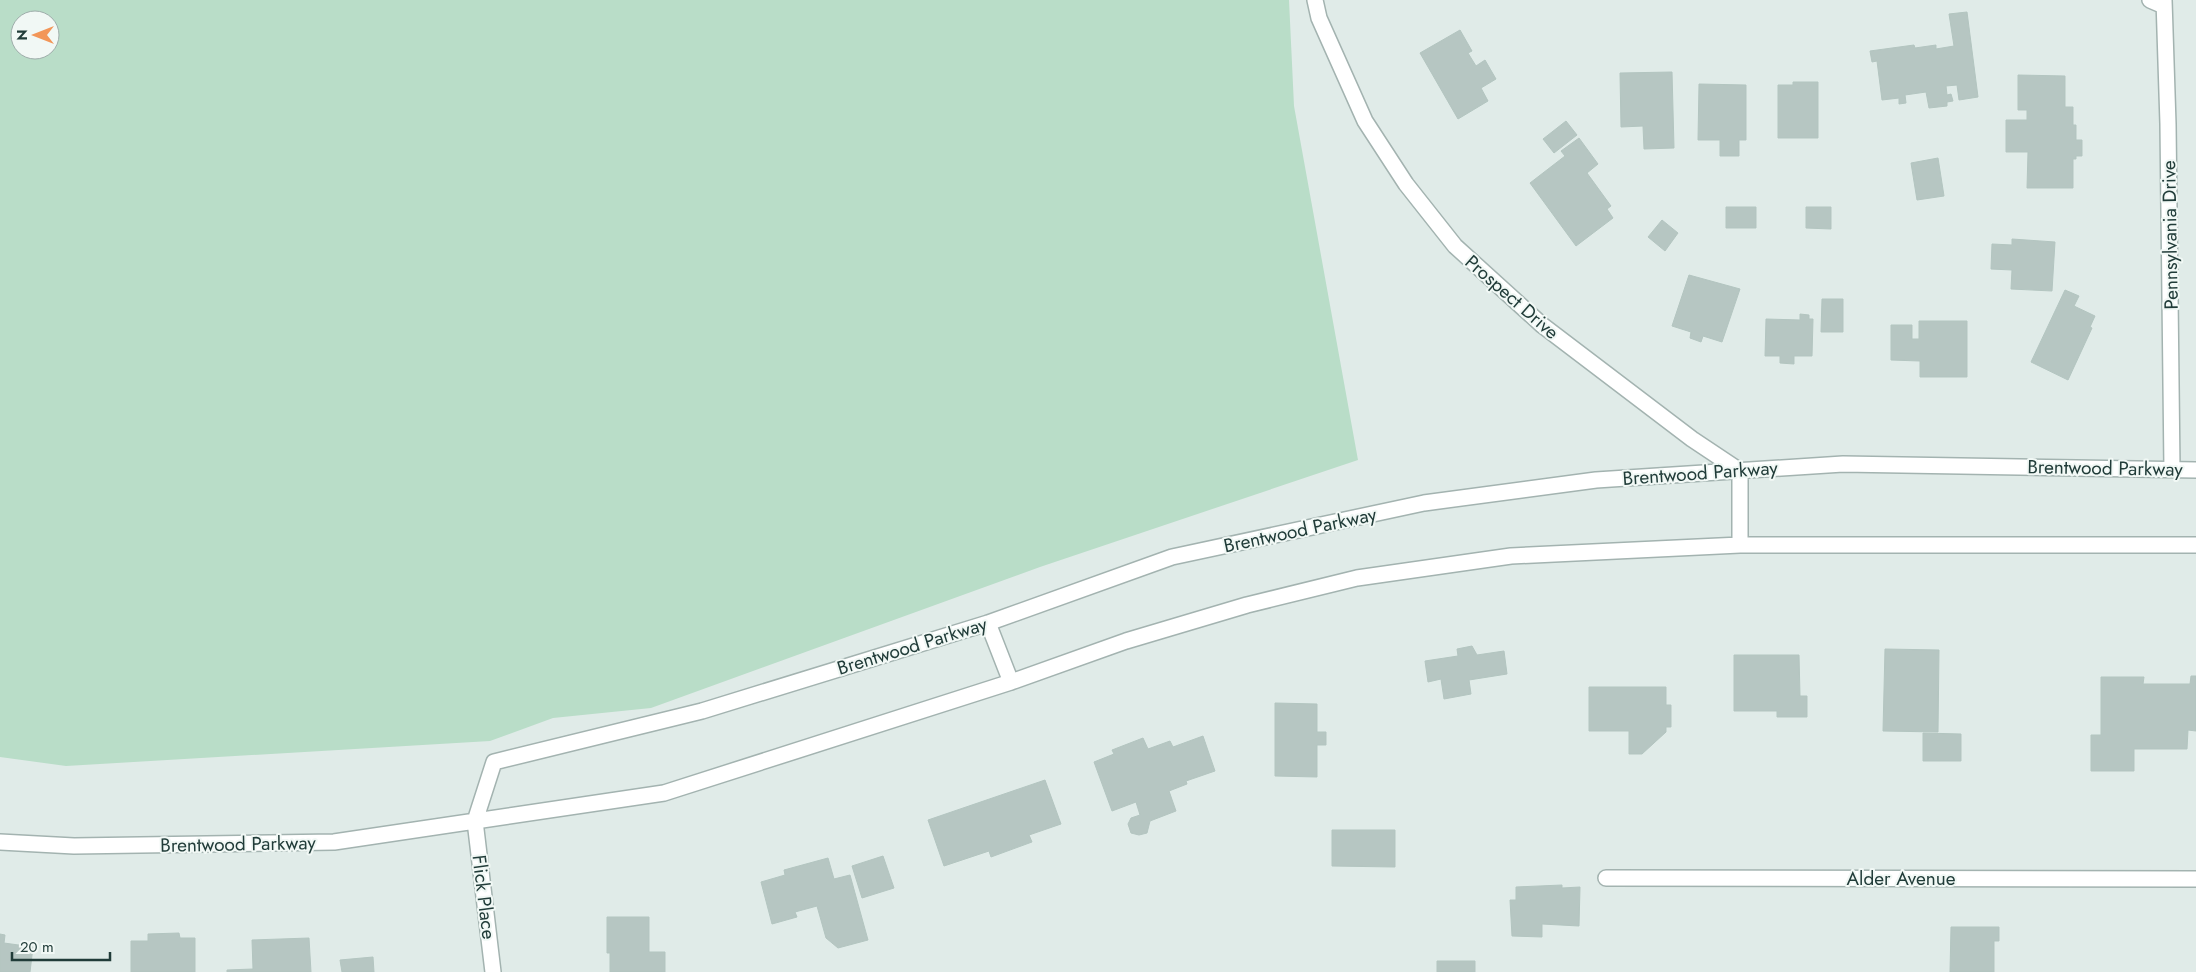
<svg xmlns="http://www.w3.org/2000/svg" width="2196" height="972" viewBox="0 0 2196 972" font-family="Jost,sans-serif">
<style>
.green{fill:#b9ddc8;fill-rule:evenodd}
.building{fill:#b6c6c2;stroke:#b3c5c0}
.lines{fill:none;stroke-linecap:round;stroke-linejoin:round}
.minor-casing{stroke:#a3b3b0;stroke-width:18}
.minor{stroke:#fff;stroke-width:15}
.labels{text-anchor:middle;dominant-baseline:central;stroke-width:4;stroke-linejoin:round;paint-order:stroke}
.street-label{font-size:19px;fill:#213c39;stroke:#f1f8f5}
</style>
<rect width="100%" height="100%" fill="#e0ebe8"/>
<!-- green -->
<path class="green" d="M0,0H1289L1294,106L1358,460L1040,567L651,708L553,718L490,741L66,766L0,757ZM20,20H50V50H20Z"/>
<!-- building -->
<path class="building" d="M1967,12L1978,97L1959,100L1957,85L1946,86L1947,95L1951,94L1953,101L1947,102V106L1929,108L1926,92L1905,95L1906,103L1899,104V98L1882,100L1877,61L1872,62L1870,51L1914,45L1915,48L1936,45V49L1954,46L1949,14Z
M1460,30L1472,51L1468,53L1476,66L1485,60L1496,79L1481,88L1488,101L1458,119L1420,53Z
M1672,72L1674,148L1644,149L1643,126L1621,127L1620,73Z
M2018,75L2065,76V107H2073V125H2076V140H2082V156H2076V159H2073V188H2027L2028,152H2006V120H2027V110H2018Z
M1793,82H1818V138H1778V85H1793Z
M1699,84L1746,85V140H1739V156H1720V140H1698Z
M1566,121L1577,135L1554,153L1543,139Z
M1579,138L1598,164L1587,173L1611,206L1607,209L1613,218L1576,246L1530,183L1565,156L1561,151Z
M1938,158L1944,196L1917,200L1911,163Z
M1726,207H1756V228H1726Z
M1806,207H1831V229L1806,228Z
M1662,220L1678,233L1665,251L1648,237Z
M2012,239L2055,242L2052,291L2011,289L2012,270L1991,269L1992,244L2012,245Z
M1689,275L1740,289L1722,342L1703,336L1701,342L1690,338L1691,332L1672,326Z
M2065,290L2079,296L2074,306L2095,316L2090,327L2092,328L2068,380L2031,362Z
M1822,299H1843V332H1821Z
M1800,314L1809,315V319H1813L1812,356H1794V364L1780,363V356H1765L1766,319L1800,320Z
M1919,321H1967V377H1920V361L1891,360V325H1912V339H1919Z
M1472,646L1477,655L1504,651L1507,674L1469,680L1471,694L1444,699L1441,679L1428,682L1425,661L1458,656L1457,649Z
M1885,649L1939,650L1938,732L1883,731Z
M1734,655H1799L1800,696H1807V717H1777V711H1734Z
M2191,676H2196V731L2188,730L2187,749H2134V771H2091V735H2101V677H2144L2143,684H2190Z
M1589,687H1666V705H1671V727H1666V732L1642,754H1629V731H1589Z
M1275,703L1317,704V732H1326V745H1317V777L1275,776Z
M1923,733L1961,734V761H1923Z
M1203,736L1215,771L1186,781L1187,784L1169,791L1176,811L1150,821L1147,833L1139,835L1131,833L1128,824L1131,818L1140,815L1136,802L1112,811L1094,762L1114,754L1112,750L1143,738L1148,749L1170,741L1173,747Z
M1045,780L1061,824L1029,835L1032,842L991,857L989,851L944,866L928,820Z
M1332,830H1395V867L1332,866Z
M883,856L894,888L862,898L852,866Z
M828,858L834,879L850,875L868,940L838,948L826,938L817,906L795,912L797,917L772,924L761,882L785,875L784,870Z
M1562,885V888L1580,887L1579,926L1542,924V937L1512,936L1510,900H1516V887Z
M607,917H649V952H665V972H610V953H607Z
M1951,927H1999V941H1994V972H1950Z
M179,933L180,938H195V972H131V941H148V934Z
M0,934L5,935L4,943L33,947L30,972H0Z
M309,938L311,972H227V970L253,969L252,940Z
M373,957L374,972H342L340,960Z
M1437,961H1475V972H1437Z"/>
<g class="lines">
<defs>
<path id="minor" d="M1315,0L1319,18L1365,121L1406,184L1455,246L1542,325L1692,439L1740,471V545
M2150,0L2164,6
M2164,0L2168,124L2172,469
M988,623L1011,682
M0,842L74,846L334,842L664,793L1011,682L1126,641L1247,605L1357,578L1511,556L1740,545H2196
M1606,878L2196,879
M493,972L475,821L494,762L702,711L988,623L1172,557L1424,503L1596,480L1843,464L2196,470"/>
</defs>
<!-- minor casing -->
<use href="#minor" class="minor-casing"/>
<!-- minor -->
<use href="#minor" class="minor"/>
</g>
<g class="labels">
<!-- street labels -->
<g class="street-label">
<text transform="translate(2170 235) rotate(-91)">Pennsylvania Drive</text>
<text transform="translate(1512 297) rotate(41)">Prospect Drive</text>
<text transform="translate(2105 468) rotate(1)">Brentwood Parkway</text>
<text transform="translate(1700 473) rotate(-4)">Brentwood Parkway</text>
<text transform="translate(1300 530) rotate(-12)">Brentwood Parkway</text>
<text transform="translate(912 646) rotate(-17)">Brentwood Parkway</text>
<text transform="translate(238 844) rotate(-1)">Brentwood Parkway</text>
<text x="1901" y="878">Alder Avenue</text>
<text transform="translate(484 897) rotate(83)">Flick Place</text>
</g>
</g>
<!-- north arrow -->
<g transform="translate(35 35) rotate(270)"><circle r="24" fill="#f1f8f5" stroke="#9eadaa"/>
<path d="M0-4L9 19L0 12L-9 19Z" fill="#f29658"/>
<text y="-8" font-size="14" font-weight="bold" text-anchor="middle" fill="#213c39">N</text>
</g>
<!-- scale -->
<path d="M12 952v8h98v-8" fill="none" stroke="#213c39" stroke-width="2.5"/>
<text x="20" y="952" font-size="15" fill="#213c39" stroke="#f1f8f5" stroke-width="4" paint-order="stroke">20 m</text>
</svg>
